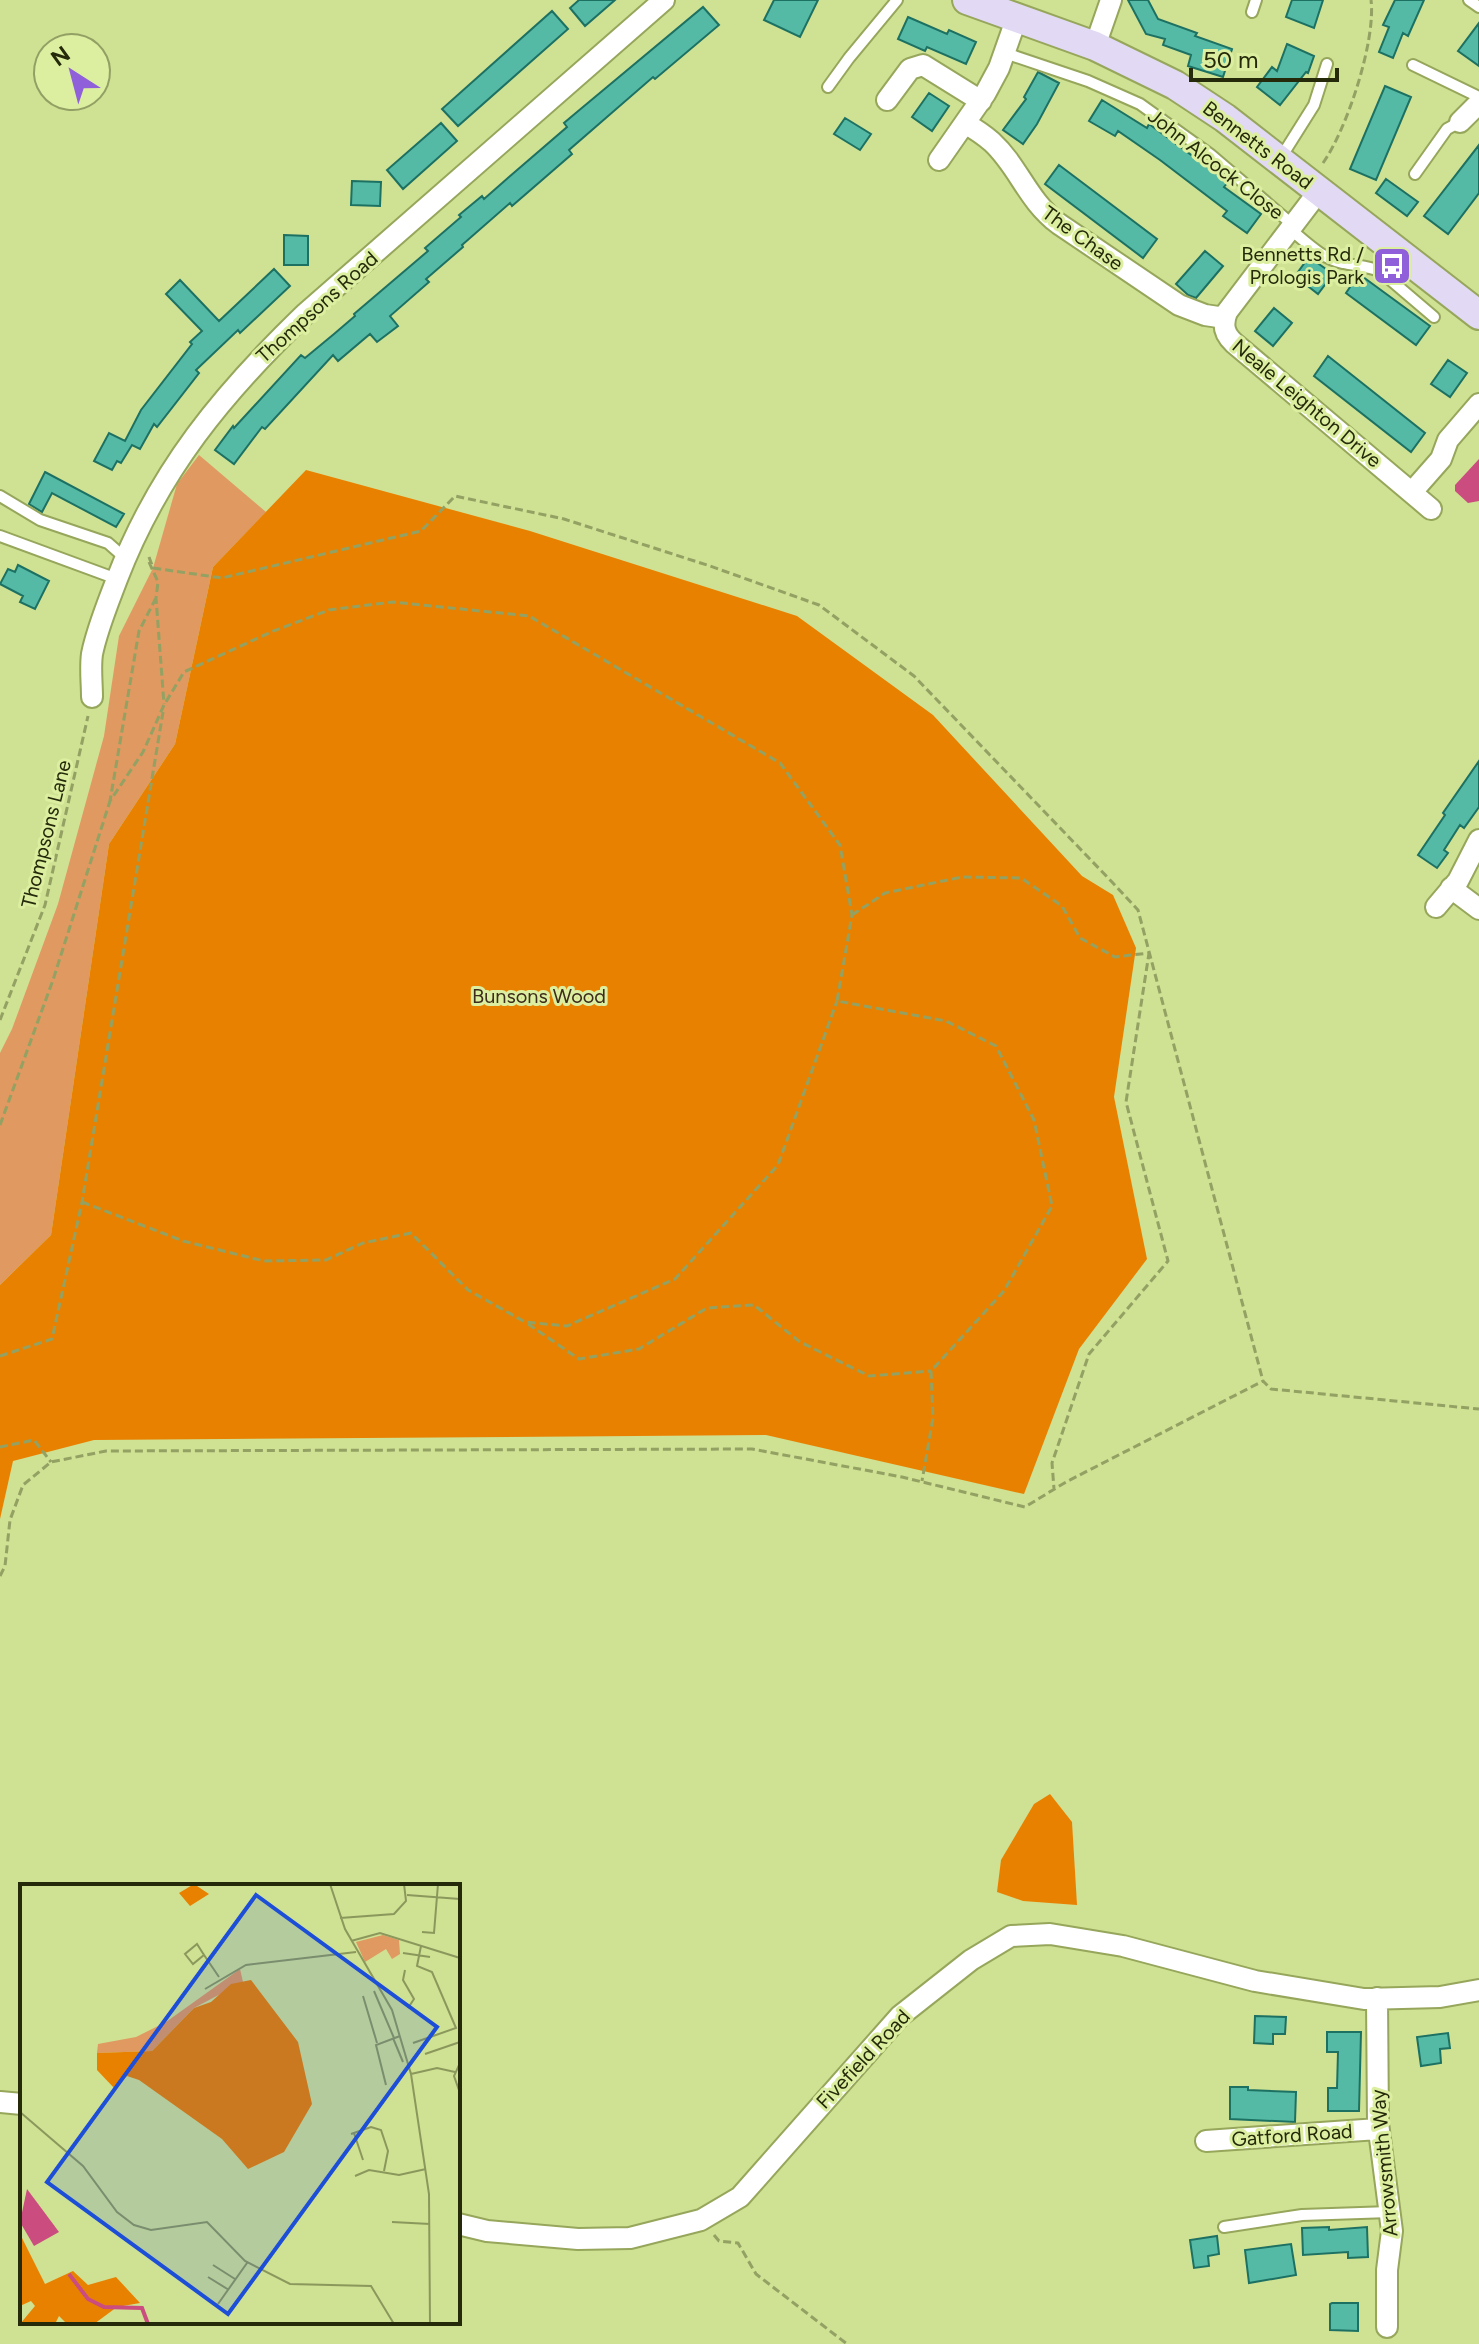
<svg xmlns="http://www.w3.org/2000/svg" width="1479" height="2344" viewBox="0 0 1479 2344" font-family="Figtree,sans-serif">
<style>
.green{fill:#df9961}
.forest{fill:#e98100}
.water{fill:#cb4c7e}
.building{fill:#54baa6;stroke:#1d7163;stroke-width:2}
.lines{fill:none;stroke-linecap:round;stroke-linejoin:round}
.lane-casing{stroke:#96a65b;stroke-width:14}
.street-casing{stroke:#96a65b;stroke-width:24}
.secondary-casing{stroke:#96a65b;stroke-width:32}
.path{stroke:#93a163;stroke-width:3;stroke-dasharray:8 4;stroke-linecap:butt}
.lane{stroke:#fff;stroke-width:10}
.street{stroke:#fff;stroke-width:20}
.secondary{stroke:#e2d9f4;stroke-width:28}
.labels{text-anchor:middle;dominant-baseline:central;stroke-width:6;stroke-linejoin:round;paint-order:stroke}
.street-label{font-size:20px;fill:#242a0a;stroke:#dceea0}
.poi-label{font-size:20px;fill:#242a0a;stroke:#dceea0;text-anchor:end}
.park-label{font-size:20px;fill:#3f2b1c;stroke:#dceea0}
.inset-river{fill:none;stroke:#cb4c7e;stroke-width:4}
.inset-road{fill:none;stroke:#8b985c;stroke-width:2}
.view{fill:#1d4ed8;fill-opacity:0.15;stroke:#1d4ed8;stroke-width:4}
.inset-edge{fill:none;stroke:#242a0a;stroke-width:4}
</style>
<rect width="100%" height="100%" fill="#cfe193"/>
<!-- green -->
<path class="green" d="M199,455L266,512L213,567L175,744L109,844L51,1235L0,1285V1053L12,1029L58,904L104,736L119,636L153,568L177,484Z"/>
<!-- forest -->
<path class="forest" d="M306,470L530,531L797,616L933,715L1082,876L1113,895L1136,948L1114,1097L1147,1259L1079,1349L1024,1494L766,1435L94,1440L13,1461L0,1519V1285L51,1235L109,844L175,744L213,567Z
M1050,1794L1072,1822L1077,1905L1023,1901L997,1892L1001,1860L1034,1804Z"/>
<!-- water -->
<path class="water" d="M1479,459V501L1468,503L1455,491V485Z"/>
<!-- building -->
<path class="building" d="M579,0H615L585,26L570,8Z
M774,0H818L800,37L764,20Z
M1128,0H1148L1158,19L1197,33L1195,36L1232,49L1223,77L1188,66L1191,55L1163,45L1165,39L1146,34Z
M1292,0H1323L1314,28L1286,17Z
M1395,0H1424L1408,36L1403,33L1393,58L1379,52L1389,27L1383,25Z
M703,7L719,25L655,79L653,77L569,150L572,154L512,206L510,203L462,245L463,247L426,279L429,282L390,316L398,326L377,342L370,334L338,361L333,355L265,429L262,427L234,464L215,450L233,426L234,428L301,355L305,358L334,334L355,316L354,314L428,251L425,248L461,217L459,215L482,196L484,199L509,177L567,127L564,123L577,112Z
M552,11L568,29L458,126L442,109Z
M908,17L947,34L949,30L976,42L966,64L927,47L925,51L898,39Z
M1479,23V66L1458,51Z
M1287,44L1314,56L1308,73L1306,72L1280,105L1257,87L1272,67L1277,71Z
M1038,72L1059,83L1037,124L1023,144L1003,130L1026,99L1024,97Z
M1385,86L1411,97L1376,180L1350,169Z
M929,93L949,106L932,131L912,117Z
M1102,100L1147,128L1149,124L1228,182L1224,187L1261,214L1247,233L1223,216L1227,211L1160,160L1118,131L1115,136L1089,121Z
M845,118L871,134L860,150L834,134Z
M441,123L457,141L403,189L387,170Z
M1479,145V193L1448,234L1424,216Z
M1059,165L1157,239L1143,258L1045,184Z
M1386,179L1418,202L1407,216L1376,193Z
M352,181L381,182L380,206L351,205Z
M284,235L308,236V265H284Z
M1205,251L1223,266L1196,298L1188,295L1176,284Z
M1309,257L1333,274L1318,294L1295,276Z
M274,269L290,286L240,333L238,330L196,370L199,373L157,427L154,424L140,449L132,445L121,463L117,461L112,470L94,461L109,433L125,441L141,410L192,344L190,342L202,331L166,294L180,280L219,321Z
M1359,274L1430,326L1416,345L1346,293Z
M1274,308L1292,323L1273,346L1255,331Z
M1328,356L1425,433L1411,452L1314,376Z
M1448,360L1467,373L1450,397L1431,384Z
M45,472L124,514L116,527L52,493L42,512L29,504Z
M18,565L49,581L35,609L20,602L23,596L0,584L8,569L15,572Z
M1479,761V807L1464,828L1460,825L1444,850L1448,853L1437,868L1418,855L1445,815L1443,813Z
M1255,2016L1286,2017L1285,2034H1273V2044L1254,2043Z
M1327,2032H1361L1359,2111H1328V2088H1337L1338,2052H1327Z
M1448,2033L1450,2048L1440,2049L1441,2063L1421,2066L1417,2037Z
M1230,2087H1248V2090L1296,2092L1295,2122L1230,2119Z
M1329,2227V2230L1367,2227L1368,2257L1348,2258V2252L1303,2255L1302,2228Z
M1217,2236L1219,2254L1208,2256L1209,2266L1194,2268L1190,2240Z
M1291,2244L1296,2275L1249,2283L1245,2250Z
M1332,2303H1358V2331L1330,2330V2304Z"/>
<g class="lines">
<defs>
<path id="lane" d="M1469,0L1479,7
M1252,12L1256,0
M1005,53L1088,81L1140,104L1211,155L1293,225
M1413,65L1479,97
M828,87L849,58L897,0
M1280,159L1314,105L1327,64
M1415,174L1447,129L1460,122
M1290,229C1306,242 1322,259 1343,263C1356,266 1368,266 1380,271L1434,317
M0,496L40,520L108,543L125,558
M0,536L117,579
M1224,2227L1302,2215L1390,2212"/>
<path id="street" d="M1095,46L1111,0
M887,100L910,69L923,65L981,101
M1460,122L1479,103
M966,124C975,129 984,135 992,142C1019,167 1027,200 1059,224L1179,305L1205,315L1225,318
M939,160L985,94L999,68L1017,17
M1319,191L1227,312C1222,325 1224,334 1234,343L1431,509
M1412,492L1441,459L1448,440L1479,404
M92,697C92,683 90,668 92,654C97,629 108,603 117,579C159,470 223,393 306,313L664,0
M1451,888L1479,909
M1436,907L1458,881L1479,840
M1377,1998L1378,2123L1392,2231L1387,2270V2327
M0,2102L22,2104
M1206,2141L1378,2129
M458,2224L487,2231L578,2239L630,2238L701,2220L740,2197L900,2016L971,1960L1011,1936L1050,1934L1123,1946L1255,1981L1364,1999L1440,1997L1479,1990"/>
<path id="secondary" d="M967,0L1095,46L1175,85L1225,118L1479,315"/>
</defs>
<!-- lane casing -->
<use href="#lane" class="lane-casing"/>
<!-- street casing -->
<use href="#street" class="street-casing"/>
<!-- secondary casing -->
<use href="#secondary" class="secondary-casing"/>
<!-- path -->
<path class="path" d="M1323,163C1347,129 1376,41 1371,0
M149,557L153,568L222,578L421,531L455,496L564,519L710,566L819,605L914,676L1112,882L1138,910L1263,1381
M149,562L158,582L156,598L164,704
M156,598L139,631L110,801L143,752L164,705L184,672L271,632L329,610L393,602L529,616L780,763L840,845L852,915L837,1001L946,1021L996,1046L1034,1120L1052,1206L1004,1291L931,1371L933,1418L922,1481
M852,915L885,893L962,877L1021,878L1062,906L1080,938L1115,957L1149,953L1126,1102L1168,1261L1089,1354L1052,1463L1054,1489
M0,1020L45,905L88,716
M0,1125L53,980L110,801
M82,1202L183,1241L264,1261L326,1260L363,1243L411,1233L468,1290L525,1322L567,1326L675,1279L778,1165L837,1001
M528,1324L579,1359L639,1349L707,1308L754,1305L800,1342L869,1376L931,1371
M0,1356L52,1339L82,1202L163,712
M0,1447L34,1440L51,1462
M0,1576L5,1566L10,1520L23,1485L51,1462L106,1451L752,1449L902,1477L1025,1507L1066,1482L1263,1381L1271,1389L1479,1409
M714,2235L719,2241L738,2243L756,2274L847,2344"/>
<!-- lane -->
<use href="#lane" class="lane"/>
<!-- street -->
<use href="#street" class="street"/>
<!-- secondary -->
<use href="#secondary" class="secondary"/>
</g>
<!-- icons -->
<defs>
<symbol id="bus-square" viewBox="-11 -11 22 22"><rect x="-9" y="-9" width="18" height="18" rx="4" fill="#8f60d9" stroke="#dceea0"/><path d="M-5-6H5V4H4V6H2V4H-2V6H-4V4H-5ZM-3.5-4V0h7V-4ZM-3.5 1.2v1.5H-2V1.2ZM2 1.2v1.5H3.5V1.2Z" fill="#fff"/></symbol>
</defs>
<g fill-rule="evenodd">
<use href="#bus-square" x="1370" y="244" width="44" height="44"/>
</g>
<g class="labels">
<!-- street labels -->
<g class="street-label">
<text transform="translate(1258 145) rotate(37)">Bennetts Road</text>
<text transform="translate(1216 164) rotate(38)">John Alcock Close</text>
<text transform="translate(1083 238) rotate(36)">The Chase</text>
<text transform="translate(317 307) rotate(-42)">Thompsons Road</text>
<text transform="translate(1307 403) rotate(40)">Neale Leighton Drive</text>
<text transform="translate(46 834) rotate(-76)">Thompsons Lane</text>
<text transform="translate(863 2059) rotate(-47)">Fivefield Road</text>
<text transform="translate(1292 2135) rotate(-4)">Gatford Road</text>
<text transform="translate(1384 2163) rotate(-95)">Arrowsmith Way</text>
</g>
<!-- poi labels -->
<g class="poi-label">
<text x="1364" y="254">Bennetts Rd /<tspan x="1364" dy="23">Prologis Park</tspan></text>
</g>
<!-- park labels -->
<g class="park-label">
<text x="539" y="996">Bunsons Wood</text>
</g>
</g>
<!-- overview -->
<g transform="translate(20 1884)">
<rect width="440" height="440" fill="#cfe193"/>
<path d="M363,51L379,56L380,70L372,75L366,65L345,78L336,58ZM220,85L223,98L174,124L132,167L77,169L78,160L116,153L146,138Z" fill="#df9961"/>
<path d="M174,0L189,10L170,22L159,9ZM231,96L278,158L292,220L264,268L228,285L202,255L119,196L107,192L94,204L77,186V169L132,167L174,124L191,118L211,100ZM0,350L25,400L53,387L68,401L96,393L120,419L97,423L74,440H47L39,432L35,440H0L15,422L11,417L0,422Z" fill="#e98100"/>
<path d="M7,305L39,348L14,362L0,338Z" fill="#cb4c7e"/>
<path class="inset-river" d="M49,390L68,415L84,423L122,424L128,440"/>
<path class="inset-road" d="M310,0L325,45L372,126L391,190L409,310L410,440M387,11L440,15M320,34L374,30L386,17L384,0M402,48L414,49L418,0M331,57L360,49L440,74M383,69L410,73M184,71L177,60L165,70L173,80L184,71L199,93M385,86L383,96L394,115L388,124M185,105L226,81L336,68M354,107L374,154M343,112L357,159M373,154L383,178M393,159L436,144L412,88L397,82L401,62M405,170L440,158M440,179L434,192L440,209M391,190L417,184L435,188M366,201L356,161L380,152M0,228L63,282L97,328L114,341L131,346L187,338L225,377L270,400L351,402L374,440M334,249L343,276M331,250L351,243L361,246L368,267L364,287M335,292L349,286L379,291L406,285M440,296V331M372,338L410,340M193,381L215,395M188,393L209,406M198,420L227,379"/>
<path class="view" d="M236,11L417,143L208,430L27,298Z"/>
<rect width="440" height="440" class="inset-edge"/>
</g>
<!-- north arrow -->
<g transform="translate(72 72) rotate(324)"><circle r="38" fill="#dceea0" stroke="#92a064" stroke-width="2"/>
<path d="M0-6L14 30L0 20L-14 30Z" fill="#8f60d9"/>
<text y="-12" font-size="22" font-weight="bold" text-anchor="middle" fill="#242a0a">N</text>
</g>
<!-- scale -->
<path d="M1191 68v12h146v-12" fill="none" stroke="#242a0a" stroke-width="4"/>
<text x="1203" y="68" font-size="24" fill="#242a0a" stroke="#dceea0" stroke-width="6" paint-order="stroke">50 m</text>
</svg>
